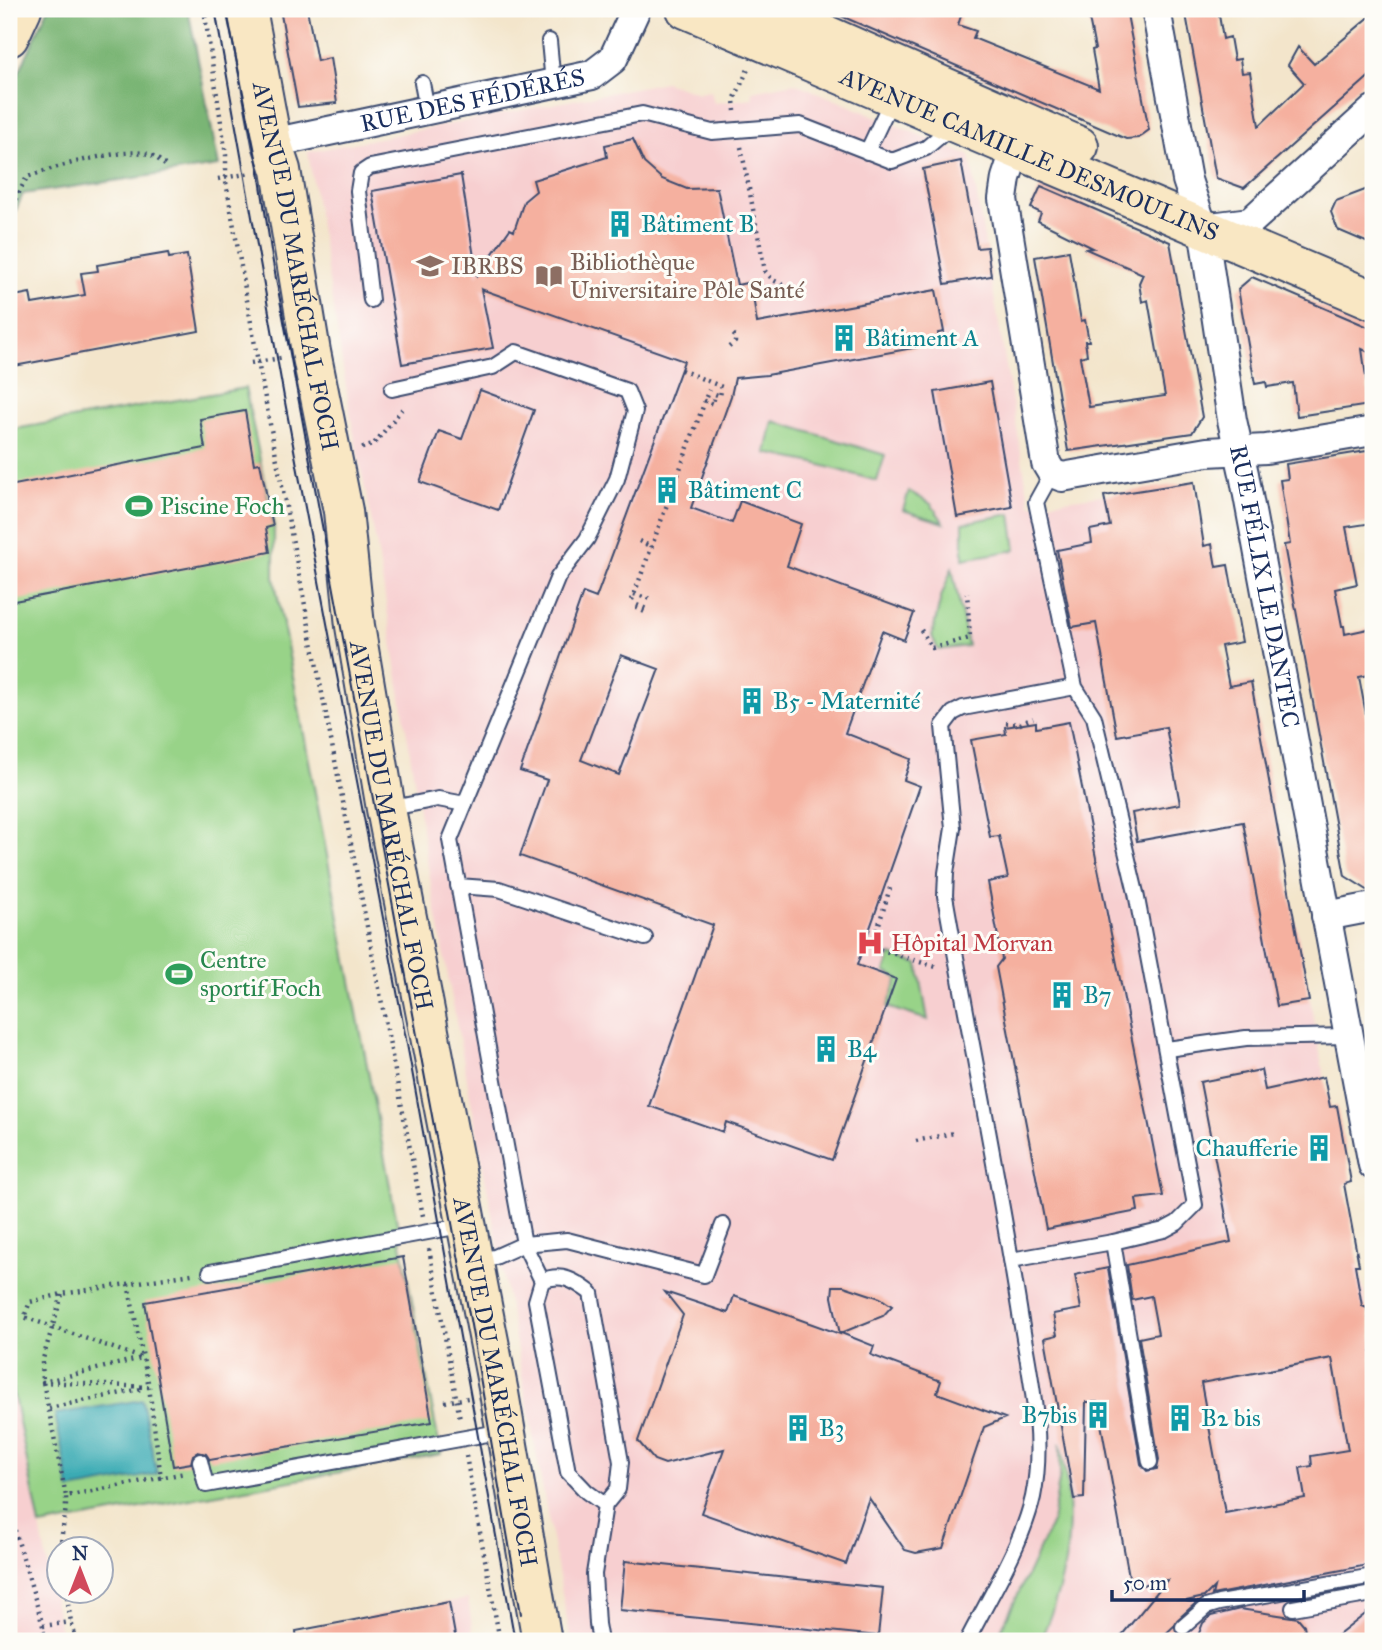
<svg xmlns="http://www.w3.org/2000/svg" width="1382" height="1650" viewBox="0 0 1382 1650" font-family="'IM FELL Great Primer',serif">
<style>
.built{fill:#f7cfd0}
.green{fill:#98d388;stroke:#5a8173;stroke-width:2}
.forest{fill:#7ab574;stroke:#4a7269;stroke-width:2}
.water{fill:#3aabb4;stroke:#2a6d89;stroke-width:2}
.building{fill:#f5b09f;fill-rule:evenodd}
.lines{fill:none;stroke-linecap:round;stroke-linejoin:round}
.lane-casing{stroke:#3b4a6e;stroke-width:18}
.street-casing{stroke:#3b4a6e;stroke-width:32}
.secondary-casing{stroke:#3b4a6e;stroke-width:42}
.path{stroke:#3b4a6e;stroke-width:4.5;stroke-dasharray:2 5;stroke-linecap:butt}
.lane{stroke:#fff;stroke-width:14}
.street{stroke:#fff;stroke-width:28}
.secondary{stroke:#f9e7c3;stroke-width:38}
.tram{stroke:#1b2f5e;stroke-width:2}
.labels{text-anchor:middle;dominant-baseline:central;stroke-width:6;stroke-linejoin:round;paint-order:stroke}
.street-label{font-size:24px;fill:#1b2f5e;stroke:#fdfcf7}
.culture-label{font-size:24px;fill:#0d838f;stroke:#fdfcf7;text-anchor:start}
.education-label{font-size:24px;fill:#785e54;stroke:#fdfcf7;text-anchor:start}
.leisure-label{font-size:24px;fill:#27864d;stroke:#fdfcf7;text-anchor:start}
.health-label{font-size:24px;fill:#be3a42;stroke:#fdfcf7;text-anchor:start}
</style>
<rect width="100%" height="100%" fill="#fdfcf7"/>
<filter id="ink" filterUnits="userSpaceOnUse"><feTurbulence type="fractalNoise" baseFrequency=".0143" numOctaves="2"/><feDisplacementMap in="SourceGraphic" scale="14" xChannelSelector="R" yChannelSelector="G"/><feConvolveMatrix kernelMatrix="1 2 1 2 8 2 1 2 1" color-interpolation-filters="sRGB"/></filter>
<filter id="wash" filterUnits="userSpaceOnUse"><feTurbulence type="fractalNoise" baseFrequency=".00686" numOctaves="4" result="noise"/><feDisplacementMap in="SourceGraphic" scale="28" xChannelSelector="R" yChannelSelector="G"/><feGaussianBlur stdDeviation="1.57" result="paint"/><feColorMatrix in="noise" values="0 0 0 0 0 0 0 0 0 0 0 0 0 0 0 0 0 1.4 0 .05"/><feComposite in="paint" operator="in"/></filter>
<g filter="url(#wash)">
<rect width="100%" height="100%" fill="#f3e5cb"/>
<!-- built -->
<path class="built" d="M665,82L699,93L711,91L714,103L753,98L752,91L795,83L970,156L1030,505L1194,482L1204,546L1212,544L1216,567L1228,565L1242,642L1221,646L1229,686L1251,682L1330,1107L1337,1106L1351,1182L1344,1185L1373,1342V1353L1370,1356L1373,1373V1641H571L431,885L377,547L353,430L308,152Z
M9,1372L40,1526L62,1641H9Z
M468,1599L474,1641H242L449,1602Z"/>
<!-- green -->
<path class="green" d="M245,388L274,526V577L441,1454L40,1526L9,1372V430Z
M773,421L885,455L877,481L814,463L766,453Z
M909,491L931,504L944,523L903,510Z
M1011,514L1016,550L963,559V523Z
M952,568L968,646L938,650L932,636L941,597Z
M891,955L918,964L928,1020L887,1007L898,978L885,972Z
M1060,1443C1076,1517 1071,1571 1040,1641H996L1052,1522L1060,1475Z"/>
<!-- forest -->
<path class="forest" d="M48,9H188L219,166L23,194L9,225V94Z"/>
<!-- water -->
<path class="water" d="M142,1400L157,1474L70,1490L55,1414Z"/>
<g id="blocks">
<!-- building -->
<path class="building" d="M280,9H307L317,61L330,58L337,103L298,107Z
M825,9H943L961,16L958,25L976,31L973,38L1099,89L1092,50L1095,49L1087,9H1126L1149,130L1138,138L1126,139Z
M1185,9H1218L1223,39L1230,37L1234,60L1240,59L1242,73L1250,72L1259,126L1304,83L1288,65L1298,47L1314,64L1373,14V73L1244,188L1216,178Z
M633,139L644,163L662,179L687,189L717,188L737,285L751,282L757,323L936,290L944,332L938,333L940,343L767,375L735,378L731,396L691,508L732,523L740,501L801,524L787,566L914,613L904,640L882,631L845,733L911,759L904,780L920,786L857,965L896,979L832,1160L726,1122L723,1132L649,1106L713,925L520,856L547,780L520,771L583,593L596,598L684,361L481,289L493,348L402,364L372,191L461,175L477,276L510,229L514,231L524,201L536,191L533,180L607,157L605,145ZM621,655L659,669L619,775L581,760Z
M961,161L977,248L987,247L991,276L945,284L923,169Z
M1041,186L1170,242L1202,417L1192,433L1068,451L1035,257L1069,251L1081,321L1085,320L1089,341H1085L1087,355L1080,357L1089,407L1165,396L1148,300L1142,302L1139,283L1143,274L1086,249L1093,248L1038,221L1041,213L1031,208Z
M1373,187V245L1338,230L1331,212L1336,201Z
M168,253L169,258L187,255L199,331L9,367V297L30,293L32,304L85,295L81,273L98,271L97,265Z
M1252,277L1373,329V354L1362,349L1370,405L1297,416L1293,383L1267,387L1266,382L1255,384L1238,289Z
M990,382L1012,507L957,517L935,392Z
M480,390L534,410L498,510L420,482L439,431L462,439Z
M245,411L254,464L260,463L273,526L266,528L270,552L9,602V486L205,448L200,419Z
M1373,450V523L1346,527L1357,584L1335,589L1342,626H1344L1345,634L1368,629L1373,655V674L1359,677L1371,741L1373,740V891H1369L1345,876L1284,545L1290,544L1280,480L1288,479L1286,464Z
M1194,482L1204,546L1212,544L1216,567L1228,565L1242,642L1221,646L1229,686L1251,682L1309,1001L1277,1006L1243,822L1137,841L1132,813L1180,804L1166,727L1117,736L1096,623L1072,627L1057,550L1092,543L1090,530L1110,526L1104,496Z
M1036,722V728L1069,722L1163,1196L1136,1199L1138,1211L1046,1229L996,967L1002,959L988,882L1008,878L999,836L990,837L971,740L1006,734L1005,727Z
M1261,1070L1265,1090L1324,1077L1330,1107L1337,1106L1351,1182L1344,1184L1359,1265H1355L1362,1306L1367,1308L1373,1342L1371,1356L1373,1367V1564L1212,1595L1214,1587L1204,1597L1186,1601L1197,1602L1177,1620L1174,1626L1158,1641H1117L1167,1580L1131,1587L1097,1402H1086L1084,1498L1074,1499L1045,1338L1057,1335L1053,1314L1081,1309L1075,1275L1108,1268L1141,1464L1147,1471L1157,1469L1159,1460L1139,1338L1158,1334L1151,1296L1132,1300L1127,1265L1231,1242L1200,1082ZM1332,1358L1348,1450L1311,1456L1312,1466L1300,1468L1305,1498L1225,1513L1201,1383Z
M403,1257L432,1422L210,1460L206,1454L198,1452L193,1455L191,1463L173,1466L145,1302Z
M833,1286H844L880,1298L892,1306L883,1316L841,1333L874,1346L871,1355L941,1381L937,1393L1005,1418L984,1427L943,1548L916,1553L905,1550L869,1498L846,1564L701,1513L724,1449L665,1464L654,1460L638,1441L683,1315L665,1292L728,1313L734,1296L840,1334L832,1297Z
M625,1561L883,1588L878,1636L620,1610Z
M449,1602L456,1641H297L296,1631Z
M1373,1608V1641H1331Z
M1240,1609L1298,1618L1304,1625L1307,1641H1196L1203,1623L1211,1616Z"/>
</g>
</g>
<g filter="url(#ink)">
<use href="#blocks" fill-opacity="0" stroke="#3b4a6e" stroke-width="2"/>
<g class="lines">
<defs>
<path id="lane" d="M549,41L553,83
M422,83L427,109
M867,152L892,99
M371,300L358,191L361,173L370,167L642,114L712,132L800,125L892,161L926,148L952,126
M392,389L493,367L516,352L627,391L635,411L617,479L587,539L558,577L450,840L524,1244L542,1281L536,1301L568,1472L587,1492L605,1505
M387,809L438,799L465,804
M458,886L499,889L645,938
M1167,1049L1246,1038L1348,1036
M1113,1242L1150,1462
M475,1260L495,1257L524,1244L567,1240L704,1275L723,1225
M1011,1260L1113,1242L1164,1230L1177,1223L1195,1205L1136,893L1094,717L1075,687L1036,502L1052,473
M210,1272L466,1225
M542,1281C561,1272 575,1281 591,1293L621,1462L618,1489L605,1505L594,1574L597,1624L600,1641
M200,1461L206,1485L504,1431
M1293,1608L1373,1594
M1183,1627L1206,1607L1219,1603L1373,1576
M967,1641C990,1596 1022,1545 1033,1497C1046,1434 1028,1369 1019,1308C997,1170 969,1033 945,896L946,873L953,828L943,726L953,713L963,708L1075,687"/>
<g id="street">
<path id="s1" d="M1156,9L1187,180L1203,228L1232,420L1244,474L1373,1165"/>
<path d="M1022,130L1006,178L1003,199L1046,463L1052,473L1062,477L1207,452L1266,449L1373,431"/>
<path id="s2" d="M272,143L592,75L613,59L636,9"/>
<path d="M1203,228L1250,222L1373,110"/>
<path d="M1326,916L1373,907"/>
</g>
<g id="secondary">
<path id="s3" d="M247,9L272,143L281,170L311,352L343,511L355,626L386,809L499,1393L542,1641"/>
<path id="s4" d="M686,9L1373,300"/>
<path d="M767,9L1079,146"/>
<path d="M9,37L22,9"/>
</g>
</defs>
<!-- lane casing -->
<use href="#lane" class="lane-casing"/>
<!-- street casing -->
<use href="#street" class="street-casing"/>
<!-- secondary casing -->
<use href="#secondary" class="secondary-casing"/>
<!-- path -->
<path class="path" d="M204,9L226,155V182L258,362L423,1216
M735,111L734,100L749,67
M741,147L765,271L773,280L783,285
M218,179L251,173
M9,212L27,177C50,168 129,145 151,155C156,157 161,162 165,165
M729,347L735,342V336L730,331
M251,363L281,358
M681,370L722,387L721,391
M706,397L709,390
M362,448L373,445L403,408
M639,541L652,547
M634,594L650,599L649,602
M632,600L705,401L713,404L715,394L720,396L721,391
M637,605L649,610
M636,608L647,613
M921,630L932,648L970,638L967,593
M1006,723L1020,724L1033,718
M890,888L872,947L936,967
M916,1141L954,1133
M429,1249L460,1419
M128,1284L149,1387L161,1478
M62,1295L42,1362L43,1382L66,1496L185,1473
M149,1387L43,1382L142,1358L24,1317L30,1302L62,1294L192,1274
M445,1402L468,1398
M49,1408L141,1389
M466,1456L500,1641
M9,1510L43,1626L45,1641
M61,1548C61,1530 67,1514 66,1496
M66,1590L71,1622L77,1641
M43,1626L71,1622"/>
<!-- lane -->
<use href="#lane" class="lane"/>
<!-- street -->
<use href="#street" class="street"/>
<!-- secondary -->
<use href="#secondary" class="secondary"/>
<!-- tram -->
<path class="tram" d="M215,9L284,397L410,1060L515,1641
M226,9L259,172L272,257L471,1325L521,1614"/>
</g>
</g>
<!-- icons -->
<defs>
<symbol id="building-bare" viewBox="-9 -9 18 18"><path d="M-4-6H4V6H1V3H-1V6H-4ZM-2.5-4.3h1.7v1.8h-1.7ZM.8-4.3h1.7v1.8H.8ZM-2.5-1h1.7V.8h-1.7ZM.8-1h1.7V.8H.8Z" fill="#0f9aa8" stroke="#fdfcf7" stroke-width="2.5" paint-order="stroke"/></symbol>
<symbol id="university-bare" viewBox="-9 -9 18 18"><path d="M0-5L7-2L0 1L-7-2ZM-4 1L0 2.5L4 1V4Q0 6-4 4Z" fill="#8d6e63" stroke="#fdfcf7" stroke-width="2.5" paint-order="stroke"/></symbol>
<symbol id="library-bare" viewBox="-9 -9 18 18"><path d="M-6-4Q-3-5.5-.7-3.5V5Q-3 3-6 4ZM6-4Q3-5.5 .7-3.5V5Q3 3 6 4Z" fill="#8d6e63" stroke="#fdfcf7" stroke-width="2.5" paint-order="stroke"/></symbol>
<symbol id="stadium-bare" viewBox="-9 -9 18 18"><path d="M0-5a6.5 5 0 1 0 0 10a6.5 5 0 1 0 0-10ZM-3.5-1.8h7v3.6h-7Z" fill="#2e9e5b" stroke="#fdfcf7" stroke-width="2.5" paint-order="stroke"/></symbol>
<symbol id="hospital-bare" viewBox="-9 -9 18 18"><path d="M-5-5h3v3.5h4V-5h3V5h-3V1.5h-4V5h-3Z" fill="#e0444e" stroke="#fdfcf7" stroke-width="2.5" paint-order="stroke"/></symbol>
</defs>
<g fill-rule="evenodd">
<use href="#building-bare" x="601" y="205" width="38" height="38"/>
<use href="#university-bare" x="411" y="247" width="38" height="38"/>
<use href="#library-bare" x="530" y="257" width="38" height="38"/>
<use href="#building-bare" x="825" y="319" width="38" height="38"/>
<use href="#building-bare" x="648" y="471" width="38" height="38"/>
<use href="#stadium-bare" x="120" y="487" width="38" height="38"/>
<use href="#building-bare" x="733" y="682" width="38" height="38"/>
<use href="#hospital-bare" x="851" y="924" width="38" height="38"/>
<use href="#stadium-bare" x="160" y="955" width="38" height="38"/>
<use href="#building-bare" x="1043" y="976" width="38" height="38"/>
<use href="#building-bare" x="807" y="1030" width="38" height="38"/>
<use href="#building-bare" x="1300" y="1129" width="38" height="38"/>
<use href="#building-bare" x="1079" y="1396" width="38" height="38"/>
<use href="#building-bare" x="1161" y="1399" width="38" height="38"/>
<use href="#building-bare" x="779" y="1409" width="38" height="38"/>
</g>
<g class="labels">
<!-- street labels -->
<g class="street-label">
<text stroke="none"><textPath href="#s2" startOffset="205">RUE DES FÉDÉRÉS</textPath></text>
<text stroke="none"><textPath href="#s4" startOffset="373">AVENUE CAMILLE DESMOULINS</textPath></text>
<text stroke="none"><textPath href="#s3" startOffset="262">AVENUE DU MARÉCHAL FOCH</textPath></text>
<text stroke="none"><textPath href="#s1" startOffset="588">RUE FÉLIX LE DANTEC</textPath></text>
<text stroke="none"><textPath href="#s3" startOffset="830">AVENUE DU MARÉCHAL FOCH</textPath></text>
<text stroke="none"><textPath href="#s3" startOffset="1396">AVENUE DU MARÉCHAL FOCH</textPath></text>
</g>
<!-- culture labels -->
<g class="culture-label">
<text x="641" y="224">Bâtiment B</text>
<text x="865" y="338">Bâtiment A</text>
<text x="688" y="490">Bâtiment C</text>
<text x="773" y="701">B5 - Maternité</text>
<text x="1083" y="995">B7</text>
<text x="847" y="1049">B4</text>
<text x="1298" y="1148" text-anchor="end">Chaufferie</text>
<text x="1077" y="1415" text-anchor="end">B7bis</text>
<text x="1201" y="1418">B2 bis</text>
<text x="819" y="1428">B3</text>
</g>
<!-- education labels -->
<g class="education-label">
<text x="570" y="262">Bibliothèque<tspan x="570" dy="28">Universitaire Pôle Santé</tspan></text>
<text x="451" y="266">IBRBS</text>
</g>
<!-- leisure labels -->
<g class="leisure-label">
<text x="160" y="506">Piscine Foch</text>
<text x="200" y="960">Centre<tspan x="200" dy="28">sportif Foch</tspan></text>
</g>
<!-- health labels -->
<g class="health-label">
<text x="891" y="943">Hôpital Morvan</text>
</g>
</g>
<!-- margin -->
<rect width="1382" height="1650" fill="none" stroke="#fdfcf7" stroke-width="35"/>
<!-- north arrow -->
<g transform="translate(80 1570)"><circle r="33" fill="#fdfcf7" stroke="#a3aaba" stroke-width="2"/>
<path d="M0-5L12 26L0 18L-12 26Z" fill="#d1495b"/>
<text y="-10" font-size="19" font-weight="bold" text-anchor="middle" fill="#1b2f5e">N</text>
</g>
<!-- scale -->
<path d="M1112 1590v10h192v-10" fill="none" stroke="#1b2f5e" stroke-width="3.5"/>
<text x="1123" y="1590" font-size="21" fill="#1b2f5e" stroke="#fdfcf7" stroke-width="5" paint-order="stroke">50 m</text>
</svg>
